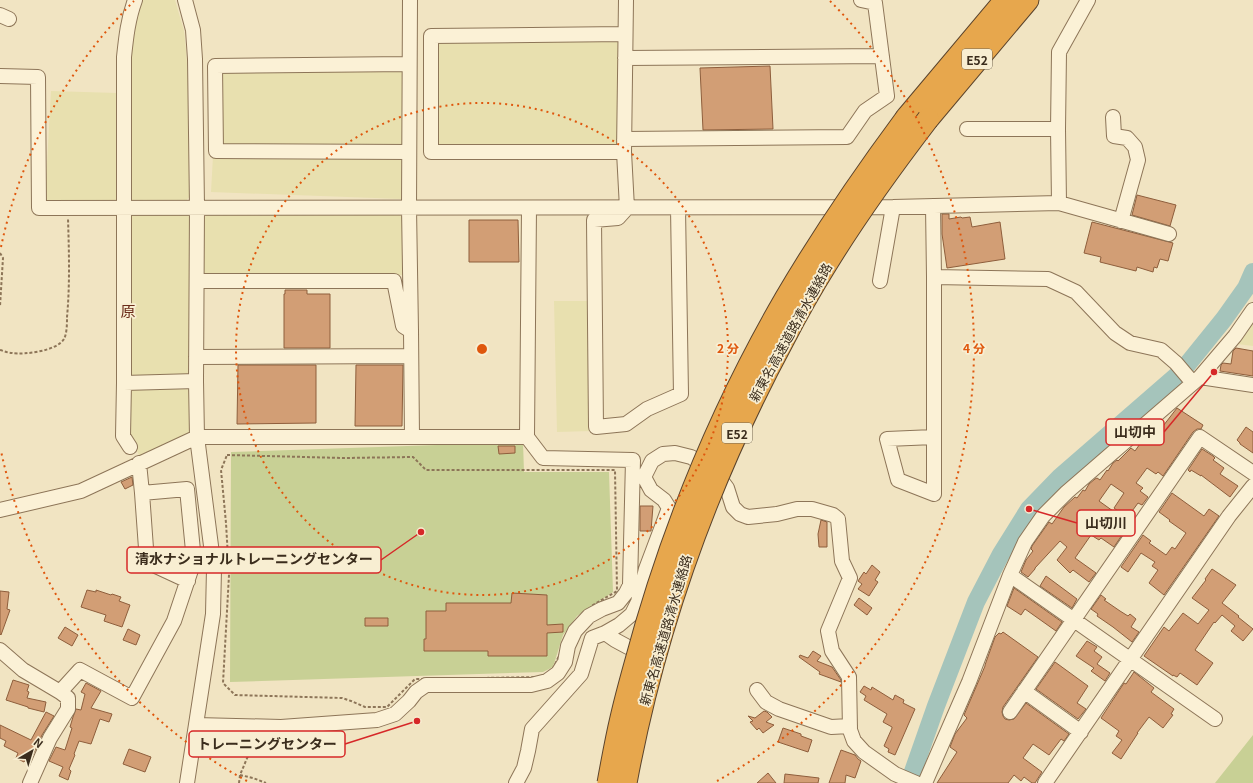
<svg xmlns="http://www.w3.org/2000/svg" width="1253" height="783" viewBox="0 0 1253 783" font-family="Georgia,'Noto Sans JP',serif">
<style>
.farmland{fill:#e8e0af}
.green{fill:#c8d095}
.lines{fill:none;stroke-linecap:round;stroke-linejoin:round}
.river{stroke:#a5c4bb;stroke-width:18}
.building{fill:#d29e75;stroke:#8e5e3c}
.minor-casing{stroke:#8d7558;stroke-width:16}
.highway-casing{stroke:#5a432c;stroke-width:23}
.path{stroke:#8d7558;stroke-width:2;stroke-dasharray:3 2;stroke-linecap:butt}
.minor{stroke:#fbf1d6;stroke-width:14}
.highway{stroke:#e7a74d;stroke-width:21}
.highway-bridge-casing{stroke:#5a432c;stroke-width:23;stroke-linecap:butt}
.highway-bridge{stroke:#e7a74d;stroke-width:21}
.ring{fill:none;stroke:#df570d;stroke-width:2;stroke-dasharray:2 4}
.labels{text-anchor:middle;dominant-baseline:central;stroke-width:3.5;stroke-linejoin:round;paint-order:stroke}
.shield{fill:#f8eed2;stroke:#746753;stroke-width:1}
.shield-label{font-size:12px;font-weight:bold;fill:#3b2d1d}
.street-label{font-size:13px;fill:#3b2d1d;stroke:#f8eed2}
.quarter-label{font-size:15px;fill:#6b2c19;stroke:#f8eed2}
.centre{fill:#df570d;stroke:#f8eed2;stroke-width:2}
.ring-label{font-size:12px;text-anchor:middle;font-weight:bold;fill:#df570d;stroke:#f8eed2;stroke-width:3.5;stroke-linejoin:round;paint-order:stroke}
.leader{fill:none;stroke:#d62828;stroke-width:1.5}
.callout-dot{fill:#d62828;stroke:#f8eed2;stroke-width:1.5}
.callout{fill:#f8eed2;stroke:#d62828;stroke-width:1.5}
.callout-label{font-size:14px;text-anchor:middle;font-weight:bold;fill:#3b2d1d}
</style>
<rect width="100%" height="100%" fill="#f1e4c2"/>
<!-- farmland -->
<path class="farmland" d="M139,0H175L184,31L186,50L189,92L190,196L185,202H129L130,33Z
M435,40L619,41V144L617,148H435Z
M403,69L404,147L222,148L221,70Z
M51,91L117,93L118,199L115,204L49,203L45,200Z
M213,156L397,157L402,161L401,199L211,192Z
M132,211L186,212L189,216L190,374L133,377L128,374L127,215Z
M399,214L404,219L405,275L206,276L202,272V221L206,215Z
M554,301H588L591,431L557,432Z
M1253,322V346L1237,344L1247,333Z
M187,386L191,389V430L187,436L140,457L129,435L128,390Z"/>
<!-- green -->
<path class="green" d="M523,442L524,472H609L613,592L577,616L563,635L553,667L543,672L230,682L231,452Z
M1253,735V783H1215Z"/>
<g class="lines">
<!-- river -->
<path class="river" d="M909,783L936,706L976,602L1001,554L1029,509L1060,477L1182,371L1224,319L1246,288L1253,272"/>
</g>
<!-- building -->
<path class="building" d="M770,66L773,129L703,130L700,68Z
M1137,195L1176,205L1170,226L1132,215Z
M942,214H949V219L961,217L962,218L970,217L972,227L1000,222L1005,259L947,268L942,234Z
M469,220H518L519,262H469Z
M1092,222L1173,243L1168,261L1160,259L1157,268L1154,267L1153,272L1137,267L1136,271L1100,262L1101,257L1084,253Z
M285,290H307V294H330V348H284V294H285Z
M1236,348L1253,351V376L1220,371L1221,365L1223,363L1231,364L1233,351Z
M238,365H316V423L237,424Z
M356,365H403L402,426H355Z
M1177,408L1203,425L1201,429H1197L1193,432L1163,476L1158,472L1156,474L1147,468L1136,483L1143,488L1140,491L1148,497L1142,505L1138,503L1127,518L1114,508L1124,493L1111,484L1099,501L1113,511L1103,524L1117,534L1127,521L1130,523L1114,547L1101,538L1099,540L1091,535L1075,558L1096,573L1089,582L1073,570L1070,573L1057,560L1067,547L1060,541L1035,568V569L1028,577L1021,572L1026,560L1033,551L1031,549L1032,546L1049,522L1052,524L1064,507L1075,497L1077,498L1083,490L1085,491L1089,484L1095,479L1097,478L1100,480L1107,470L1108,471L1113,463L1117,460L1118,461L1131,448L1135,451L1142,441L1143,442L1152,430L1156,427L1160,430Z
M1246,427L1253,432V453L1240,444V443L1237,440Z
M498,446H515V453L499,454Z
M1202,449L1213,456L1215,458L1213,460L1224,468L1220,474L1238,486L1230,497L1201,475V476L1191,470L1190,472L1188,470Z
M132,477L133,485L125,489L121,482Z
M1172,493L1204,516L1209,509L1219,516L1164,595L1149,583L1158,570L1152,566L1155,562L1141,553L1128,572L1121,567L1143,535L1151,541L1149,543L1166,555L1172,547L1175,549L1186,533L1169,521L1170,520L1159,512Z
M640,506H653L651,531H640Z
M821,520L827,522V547H819L818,534Z
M872,565L880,572L875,580L878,582L869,596L858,589L862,584L858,581L864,572L866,574Z
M1212,569L1236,585L1222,603L1239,616L1238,617L1253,629L1243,641L1231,631L1235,626L1222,615L1215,623L1214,622L1195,650L1213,663L1197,685L1180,673L1177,677L1173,675V676L1144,656L1164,627L1169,631L1183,613L1198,624L1209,610L1192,598L1206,580L1205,579Z
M1046,576L1077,599L1072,608L1040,586Z
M1014,588L1062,622L1056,631L1025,609L1021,615L1007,606Z
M87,590L96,592V590L111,595L112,594L121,597L119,601L130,605L122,627L104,621L106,615L81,607Z
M0,591L9,592L7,609L10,610L1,635L0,634Z
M512,593L547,595V625L563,624V632L547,633V656H488V651H424V639H426V611H446V603H511Z
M1101,595L1106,599L1104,600L1120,611L1128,616L1130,614L1136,619L1131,627L1139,632L1132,642L1113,627L1097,616L1098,614L1091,609Z
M859,598L872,608L867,615L854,605Z
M365,618H388V626H365Z
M65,627L78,635L72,646L58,638Z
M128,629L140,635L136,645L123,640Z
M1003,632L1038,657L1003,707L1002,712L1003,716L1005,719L1009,720L1014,719L1026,703L1069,734L1064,741L1061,739L1049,755L1033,744L1023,758L1042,772L1035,783H1032L1024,777L1021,781L1014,775L1008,783H937L957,752L950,747L955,734L967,718L964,715L985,666V665L995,637L999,633L1001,634Z
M1087,641L1097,647L1094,651L1102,657L1097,664L1110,673L1105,681L1091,671L1094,668L1076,656Z
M813,651L821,656L817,661L832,667L841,680V682L819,674L820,672L799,657L800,655L808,658Z
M1055,662L1088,686L1077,703L1086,709L1078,719L1036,689Z
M1134,672L1154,688L1151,692L1174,709L1171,714L1173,715L1163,728L1149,717L1137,733H1138L1121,759L1112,753L1122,740L1116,736L1119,731L1101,718L1124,683L1126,684Z
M13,680L29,685L27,691L29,692L27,698L46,702L44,712L28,708V707L6,700Z
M86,683L101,691L91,708L112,714L109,722L100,719L91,744L79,741L74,754L75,755L69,769L71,771L68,780L59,776L63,767L49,761L56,747L65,750L72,728L70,727L73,717L76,709L81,710L85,694L81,692Z
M864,686L871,690L872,687L893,700L895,695L904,700L903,703L915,709L895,755L888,752L889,749L884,746L892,728V727L883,722L887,714L864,700L866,696L860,692Z
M764,711L767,712L772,717L766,722L774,725L763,733L759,728L757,730L750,722L753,721L748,716L755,718Z
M46,712L54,716L42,735L31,759L27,757L24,762L16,758L18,753L4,746L6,741L0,738V725L31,740Z
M783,728L801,734V736L812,740L808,752L778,742Z
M129,749L151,757L145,772L123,764Z
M841,750L855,755L858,759L861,761L855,778L846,775L845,783H829Z
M768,773L776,783H757Z
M785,774L819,778L818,783H784Z"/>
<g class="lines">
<defs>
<path id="minor" d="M185,0L193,30L195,59L197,207L196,381L197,437L214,569L213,614L187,783
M410,0L409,208L411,331L412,437
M626,0L624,152L627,208L618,218L594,220L596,427L626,424L647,409L681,394L678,208
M0,15L9,19
M625,58L882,56
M0,76L38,77L39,208L893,207L1059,203L1169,234
M1113,117L1114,136L1127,138L1135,147L1138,160L1121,221
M967,129H1058
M624,139L847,137L865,111L887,96L875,3L861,0
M409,152L216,151L215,66L409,64
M624,152H431V36L625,34
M1059,203L1058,129L1059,52L1088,0
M933,206L934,277L1048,279L1076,292L1115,333L1130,343L1161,350L1176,363L1193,383
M197,281H394L403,326L411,331
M880,281L893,207
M196,357L411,356
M1200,377L1253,385
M124,383L196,381
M934,437L887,439L898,480L934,494V277
M130,447L123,436L124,383V57C126,38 128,19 135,0
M139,463L142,493L147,562L188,581
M633,476L644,477L652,461L663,454L675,453L691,457L715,472L727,488L733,507L740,514L748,517L777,514L797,509H812L833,515L838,519L842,561L850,578L828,631L832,651L849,677L850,730L854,741L864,752L895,774L916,783
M0,510L81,491L197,437H527
M1010,575L1215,719
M605,633L615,640L628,647
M0,650L23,670L60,692L68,698V709L50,738L30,783
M757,690L766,702L779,709L831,727L850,726
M1024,691L1081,732
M60,692L80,670L132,698L174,621L194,561L187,489L142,493
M1010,712L1200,437L1253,473
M196,725L281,727L377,720L395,714L409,701L416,692L426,685H531L547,681L558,673L565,662L568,646L575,631L589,616L602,609L618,603L626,593L630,585L633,460L543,458L527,437L529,208
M516,783L524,768L528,751L532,729L581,674L592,638L605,633L619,625L632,614L638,602L646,569L669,508L664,500L651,490L644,477
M925,783L969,682L1010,575L1025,542L1043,516L1067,492L1200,377L1235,336L1253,310
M1045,783L1229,516L1253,486"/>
<path id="highway" d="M906,118L1005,0
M928,119L1028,0"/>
</defs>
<!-- minor casing -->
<use href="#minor" class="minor-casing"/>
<!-- highway casing -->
<use href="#highway" class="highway-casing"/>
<!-- path -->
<path class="path" d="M0,253L3,258L0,306
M0,350C4,351 8,353 12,353C24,355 57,351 64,339C67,333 67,324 67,317C70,285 69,251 68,218
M227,455L344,458L413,457L426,470H615L617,591L593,605L568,636L552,671L542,677L415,679L387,707H365L351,701L342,698L235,695L223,683L229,575L226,523L221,470Z
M240,775L253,778L266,783
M239,783L240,775L248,756"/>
<!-- minor -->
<use href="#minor" class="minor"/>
<!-- highway -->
<use href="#highway" class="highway"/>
<defs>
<path id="highway-bridge" d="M608,783C612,761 616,739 621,718C625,700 630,682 635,664C669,537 719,413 785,299C822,236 863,176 906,118
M626,783C655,627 709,478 784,339C797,314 811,289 826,265C857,214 892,166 928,119"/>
</defs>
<!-- highway-bridge casing -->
<use href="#highway-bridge" class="highway-bridge-casing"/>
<!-- highway-bridge -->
<use href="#highway-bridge" class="highway-bridge"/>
</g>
<!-- distance rings -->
<g class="ring">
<circle cx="482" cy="349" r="246"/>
<path d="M247 781A492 492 0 0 1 1 451M1 247A492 492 0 0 1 134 1M830 1A492 492 0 0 1 717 781"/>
</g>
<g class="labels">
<!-- shield labels -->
<g class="shield">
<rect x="962" y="49" width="30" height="20" rx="3"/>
<rect x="722" y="423" width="30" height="20" rx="3"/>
</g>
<g class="shield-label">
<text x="977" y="59">E52</text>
<text x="737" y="433">E52</text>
</g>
<!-- street labels -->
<g class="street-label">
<text transform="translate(790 332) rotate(-61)">新東名高速道路清水連絡路</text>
<text transform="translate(665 630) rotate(-74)">新東名高速道路清水連絡路</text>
</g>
<!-- quarter labels -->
<g class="quarter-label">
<text x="128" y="310">原</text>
</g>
</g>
<circle cx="482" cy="349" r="6" class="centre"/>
<g class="ring-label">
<text x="728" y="353">2 分</text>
<text x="974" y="353">4 分</text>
</g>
<!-- callouts -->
<path class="leader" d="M1214 372L1164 432M1029 509L1077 523M421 532L381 560M417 721L345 744"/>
<g class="callout-dot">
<circle cx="1214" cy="372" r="4"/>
<circle cx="1029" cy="509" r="4"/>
<circle cx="421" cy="532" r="4"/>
<circle cx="417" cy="721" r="4"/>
</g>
<g class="callout">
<rect x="1106" y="419" width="58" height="26" rx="4"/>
<rect x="1077" y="510" width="58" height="26" rx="4"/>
<rect x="127" y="547" width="254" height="26" rx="4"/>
<rect x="189" y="731" width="156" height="26" rx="4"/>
</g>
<g class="callout-label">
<text x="1135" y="437">山切中</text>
<text x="1106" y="528">山切川</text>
<text x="254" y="564">清水ナショナルトレーニングセンター</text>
<text x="267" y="749">トレーニングセンター</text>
</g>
<!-- north arrow -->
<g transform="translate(32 751) rotate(38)" stroke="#f8eed2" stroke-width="3" paint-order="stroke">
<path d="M0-3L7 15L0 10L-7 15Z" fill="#3b2d1d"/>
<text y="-6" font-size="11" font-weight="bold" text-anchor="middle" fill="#3b2d1d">N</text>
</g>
</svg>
